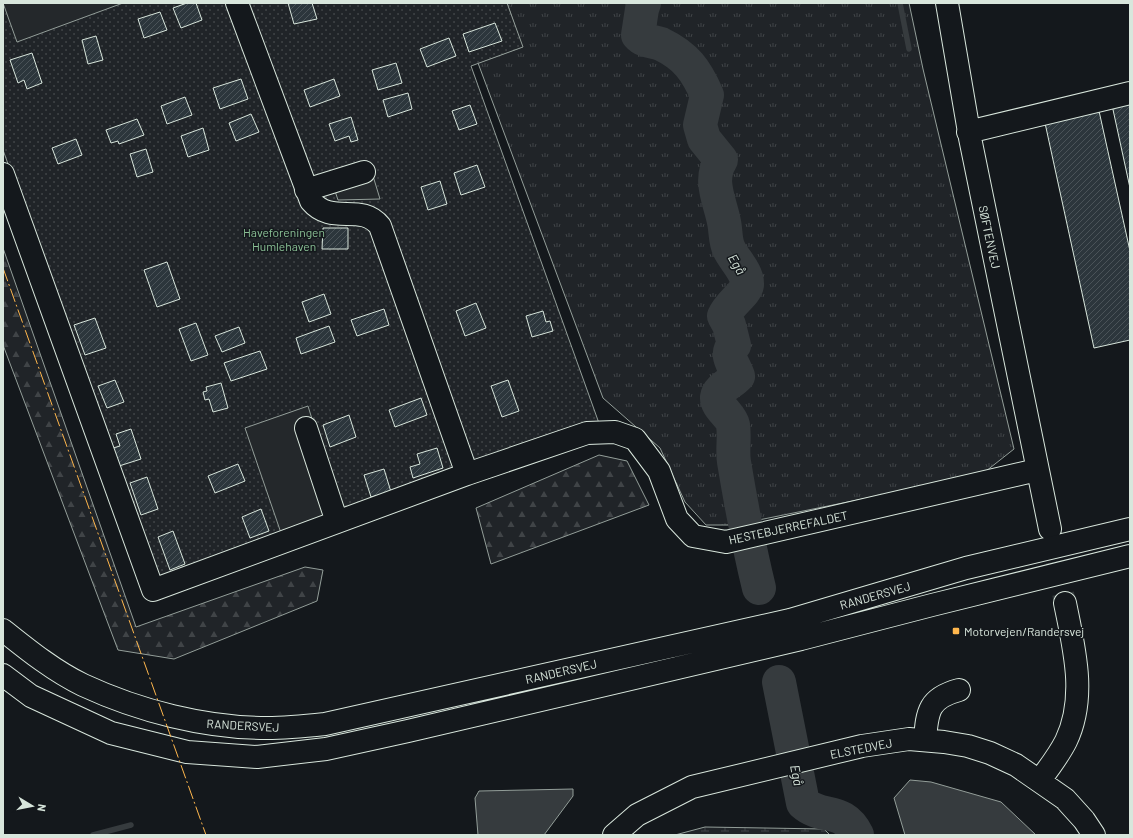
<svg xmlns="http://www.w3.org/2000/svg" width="1133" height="838" viewBox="0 0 1133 838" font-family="Barlow,sans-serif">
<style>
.grass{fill:url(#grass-tufts);stroke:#939e99}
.forest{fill:url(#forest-firs);stroke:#939e99}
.wetland{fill:url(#wetland-marsh);stroke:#939e99}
.garden{fill:url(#garden-dots);stroke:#939e99}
.parking{fill:#24282b;stroke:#939e99}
.water{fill:#363b3e;stroke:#939e99}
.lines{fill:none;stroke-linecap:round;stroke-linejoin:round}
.stream{stroke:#363b3e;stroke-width:5.5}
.river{stroke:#363b3e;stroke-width:34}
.building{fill:url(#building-hatch);stroke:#d8e6dc}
.minor-tunnel{stroke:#313739;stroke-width:22;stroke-dasharray:22 11;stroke-linecap:butt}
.minor-casing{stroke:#d8e6dc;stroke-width:24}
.major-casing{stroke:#d8e6dc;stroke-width:24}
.minor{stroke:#14181c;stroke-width:22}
.major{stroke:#14181c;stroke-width:22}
.power{stroke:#ffb74d;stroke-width:1;stroke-dasharray:14 3 2 3;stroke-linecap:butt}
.poi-dot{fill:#ffb74d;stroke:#14181c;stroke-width:1.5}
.labels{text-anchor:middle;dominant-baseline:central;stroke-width:3;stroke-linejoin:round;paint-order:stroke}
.park-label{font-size:12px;fill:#8ac095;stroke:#14181c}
.street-label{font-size:12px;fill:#d8e6dc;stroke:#14181c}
.poi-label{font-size:12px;fill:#d8e6dc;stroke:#14181c;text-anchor:start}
.water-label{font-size:13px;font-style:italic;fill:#d8e6dc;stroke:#14181c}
</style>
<defs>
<pattern id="grass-tufts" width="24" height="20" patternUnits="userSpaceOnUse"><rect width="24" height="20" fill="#202428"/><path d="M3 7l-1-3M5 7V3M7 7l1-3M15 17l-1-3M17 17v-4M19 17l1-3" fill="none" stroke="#404447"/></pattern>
<pattern id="forest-firs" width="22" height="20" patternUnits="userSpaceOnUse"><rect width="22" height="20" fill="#202428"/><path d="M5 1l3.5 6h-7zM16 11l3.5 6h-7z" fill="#404447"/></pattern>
<pattern id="wetland-marsh" width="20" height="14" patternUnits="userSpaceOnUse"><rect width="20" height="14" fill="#202428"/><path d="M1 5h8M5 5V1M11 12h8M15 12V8" fill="none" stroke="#404447"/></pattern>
<pattern id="garden-dots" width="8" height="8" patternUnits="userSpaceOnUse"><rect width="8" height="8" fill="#202428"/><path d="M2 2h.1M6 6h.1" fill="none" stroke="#404447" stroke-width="1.8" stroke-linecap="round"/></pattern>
<pattern id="building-hatch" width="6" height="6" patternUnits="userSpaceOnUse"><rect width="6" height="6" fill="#2c363c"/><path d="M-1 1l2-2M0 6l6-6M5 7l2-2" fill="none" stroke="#4a5358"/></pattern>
</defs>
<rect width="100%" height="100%" fill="#14181c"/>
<!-- grass -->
<path class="grass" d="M507,3H909L923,69L1014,449L981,475L734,525H706L685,502L660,448L603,398L478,63L522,47Z"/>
<!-- forest -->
<path class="forest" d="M3,248L136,627L305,567L323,570L317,601L174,659L118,650L3,345Z
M599,455L627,461L649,505L491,564L476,508Z"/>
<!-- wetland -->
<path class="wetland" d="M705,827L824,829L830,835H675Z"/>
<!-- garden -->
<path class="garden" d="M3,3H507L523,47L471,66L600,426L159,585L3,150Z"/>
<!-- parking -->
<path class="parking" d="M3,3H123L17,42Z
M370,166L380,199L338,200L331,179Z
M308,406L340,510L281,533L245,428Z"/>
<!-- water -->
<path class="water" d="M910,780L931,782L1001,802L1036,835H905L894,798Z
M573,789V796L544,835H478L475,798L479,791Z"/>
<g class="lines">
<!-- stream -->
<path class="stream" d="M900,3L909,49
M93,835L131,825"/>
<!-- river -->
<path class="river" d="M644,3L642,9L638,35C644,42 653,41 661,44C686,56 696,70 707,95L700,125L704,139L721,160C708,180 720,201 724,222C726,231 725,241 729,249C734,260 748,272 747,285C746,293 729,304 724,316L729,325L734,345C724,355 734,364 738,376C732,383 718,388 717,397C716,407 731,415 733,425C735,437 732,450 734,462C741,504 749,547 759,588
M779,682L803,803C822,820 843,806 857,835"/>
</g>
<!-- building -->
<path class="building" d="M187,3H196L202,20L181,28L173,8Z
M288,3H312L317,19L294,24Z
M160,12L167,30L144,38L138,19Z
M495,23L502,41L469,52L463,34Z
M96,36L103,60L88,64L82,40Z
M449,38L456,56L427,67L420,49Z
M32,53L42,83L27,89L24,80L18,83L10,60Z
M396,63L402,83L378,90L372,70Z
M241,79L248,99L220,109L213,88Z
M334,79L340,96L310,107L304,90Z
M408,93L412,109L388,117L383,100Z
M185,97L192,115L167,124L161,106Z
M1130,101V188L1112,105Z
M470,105L477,124L459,130L452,111Z
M1099,111L1130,251V340L1094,348L1045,123Z
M251,114L259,132L236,141L229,123Z
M351,117L358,140L351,142L349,136L335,141L329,124Z
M137,119L144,135L119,144L118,141L111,143L106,130Z
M203,128L209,150L188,157L181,136Z
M76,139L82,155L58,164L52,148Z
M146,149L153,172L137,177L130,154Z
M477,165L485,187L461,195L454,173Z
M440,181L447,204L428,210L421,187Z
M323,228H348V249H322Z
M167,262L180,299L157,307L144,270Z
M324,294L331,314L309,322L302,302Z
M476,303L486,328L465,336L456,311Z
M384,309L389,325L357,336L351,320Z
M543,311L546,322L550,321L553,331L532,337L526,316Z
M95,318L106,348L85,355L74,325Z
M196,323L208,355L191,361L179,329Z
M329,326L335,342L301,354L296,338Z
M239,327L245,343L222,352L215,336Z
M260,351L267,369L231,381L224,363Z
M115,380L124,402L107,408L98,386Z
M508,380L519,411L502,417L491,386Z
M221,383L228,408L213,412L209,399L205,400L203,392L207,391L206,387Z
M421,398L427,415L395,427L389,410Z
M349,415L356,437L330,447L323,425Z
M131,429L141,459L119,466L113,448L120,446L116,434Z
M437,448L443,468L413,478L410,467L420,464L417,454Z
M238,464L245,481L215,493L208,476Z
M384,469L391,492L371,497L364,475Z
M147,477L158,509L141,515L130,483Z
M261,509L269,531L250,538L242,517Z
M173,531L185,564L170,570L158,537Z"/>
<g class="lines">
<!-- minor-tunnel -->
<path class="minor-tunnel" d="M1050,529L1065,603"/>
<defs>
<path id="minor" d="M947,3L970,138L1050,529
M968,132L1130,93
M3,174L153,590L467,474L380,226C361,202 332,226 311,201L237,3
M306,190L364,172
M306,428L337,522
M467,474L587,433L615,432L635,439L659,471L677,519L693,536L726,542L1037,470
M925,740C927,711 929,698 959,690
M1040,780C1049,768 1059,755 1066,741C1087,697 1074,648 1065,603
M614,835L637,815L692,787L862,746L909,739L944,742L968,746L990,753L1016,765L1065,799L1084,820L1094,835"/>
<path id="major" d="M3,630C28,650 54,671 83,685C139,711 205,728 267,728C286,728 306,726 325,724L790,620L966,568L1130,529
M3,675L31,696L111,733L187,752L257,757L326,749L408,731L801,639L932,605L1130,556"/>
</defs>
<!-- minor casing -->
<use href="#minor" class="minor-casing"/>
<!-- major casing -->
<use href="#major" class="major-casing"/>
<!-- minor -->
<use href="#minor" class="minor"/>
<!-- major -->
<use href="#major" class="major"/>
<!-- power -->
<path class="power" d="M3,268L206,835"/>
</g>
<!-- markers -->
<rect class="poi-dot" x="952" y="627" width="8" height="8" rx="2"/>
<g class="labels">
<!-- park labels -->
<g class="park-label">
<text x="284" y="232">Haveforeningen<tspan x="284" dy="14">Humlehaven</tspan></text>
</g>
<!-- street labels -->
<g class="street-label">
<text transform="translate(990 237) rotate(78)">SØFTENVEJ</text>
<text transform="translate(788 527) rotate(-12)">HESTEBJERREFALDET</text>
<text transform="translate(875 595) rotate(-16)">RANDERSVEJ</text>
<text transform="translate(561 671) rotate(-13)">RANDERSVEJ</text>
<text transform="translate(243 725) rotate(3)">RANDERSVEJ</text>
<text transform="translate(861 748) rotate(-11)">ELSTEDVEJ</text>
</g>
<!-- poi labels -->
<g class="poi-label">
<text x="964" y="631">Motorvejen/Randersvej</text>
</g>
<!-- water labels -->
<g class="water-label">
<text transform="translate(737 264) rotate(60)">Egå</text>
<text transform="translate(797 775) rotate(79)">Egå</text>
</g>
</g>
<!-- border -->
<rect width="1133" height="838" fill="none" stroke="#d8e6dc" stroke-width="8"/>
<!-- north arrow -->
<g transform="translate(32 806) rotate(100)" stroke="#14181c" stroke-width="3" paint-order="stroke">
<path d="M0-3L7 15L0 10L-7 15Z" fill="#d8e6dc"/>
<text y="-6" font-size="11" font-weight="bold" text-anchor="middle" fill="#d8e6dc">N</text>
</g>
</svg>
